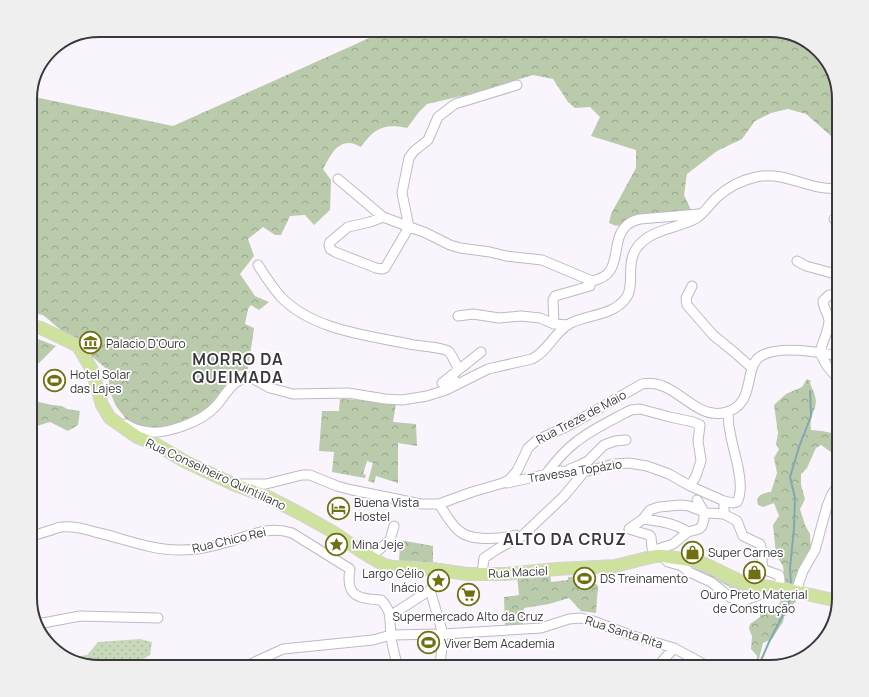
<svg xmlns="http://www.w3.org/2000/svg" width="869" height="697" viewBox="0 0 869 697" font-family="Manrope,sans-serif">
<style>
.grass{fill:url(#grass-dots)}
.forest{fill:url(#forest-crowns)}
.park{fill:url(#park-tufts)}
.water{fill:url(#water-ripples)}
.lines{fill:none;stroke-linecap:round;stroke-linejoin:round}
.stream{stroke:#81a7b6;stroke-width:2}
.minor-casing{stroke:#bfb8c5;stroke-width:11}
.major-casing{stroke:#d4d3d4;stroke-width:14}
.minor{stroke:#fff;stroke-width:9}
.major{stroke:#cee29e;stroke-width:12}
.labels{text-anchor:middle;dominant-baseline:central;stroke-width:3.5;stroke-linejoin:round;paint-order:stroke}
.poi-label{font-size:12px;fill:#3a373d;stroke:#fff;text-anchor:start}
.street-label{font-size:12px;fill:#3a373d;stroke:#fff}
.district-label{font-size:16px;font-weight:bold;letter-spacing:1px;fill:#3a373d;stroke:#fff}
.rim{fill:none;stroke:#3a373d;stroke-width:2}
</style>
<defs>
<pattern id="grass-dots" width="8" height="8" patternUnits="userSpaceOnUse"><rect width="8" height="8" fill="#c8d9ba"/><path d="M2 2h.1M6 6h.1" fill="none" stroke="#adbba1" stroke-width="1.8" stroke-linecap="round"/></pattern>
<pattern id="forest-crowns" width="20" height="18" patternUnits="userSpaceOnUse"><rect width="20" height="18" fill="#bacbac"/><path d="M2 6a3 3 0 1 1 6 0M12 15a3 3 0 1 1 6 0" fill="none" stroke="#98a68d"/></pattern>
<pattern id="park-tufts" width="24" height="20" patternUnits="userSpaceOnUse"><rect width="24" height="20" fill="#c8d9ba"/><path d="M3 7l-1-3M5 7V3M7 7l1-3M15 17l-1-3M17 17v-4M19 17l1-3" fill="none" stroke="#adbba1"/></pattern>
<pattern id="water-ripples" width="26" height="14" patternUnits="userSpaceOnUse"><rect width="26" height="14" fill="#81a7b6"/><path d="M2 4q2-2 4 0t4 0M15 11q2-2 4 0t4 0" fill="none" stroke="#6b8995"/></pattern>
</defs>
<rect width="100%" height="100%" fill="#faf5fd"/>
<!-- grass -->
<path class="grass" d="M140,639L152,642L150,655L142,660L109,661L98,667L74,657L87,655L98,642Z"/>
<!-- forest -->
<path class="forest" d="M387,30H770L815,47L832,69L839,99V143L806,114L788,109L771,113L755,121L742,139L717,151L687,174L684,195L691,210L669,212L616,226L609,223L611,214L636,168V150L591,136L600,117L590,107L575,108L568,102L553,79L533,75L479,92L427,104L419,112L407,128C385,123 374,128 361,147C357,145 353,143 349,143C335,143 329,159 323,169L331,180L330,210L314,225L305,215L290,216L281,235H275L263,227L248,239L254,256L240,274L255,296L269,302L259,310L251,305L248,309L245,324L254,328L248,369L236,372L206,410L194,419L160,429L141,428L126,419L116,406L109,390V371L43,315L30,313V96L173,126Z
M30,336L56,346L30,372Z
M807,379L811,381L810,383C812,389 816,395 816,402C815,412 809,417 811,430C821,431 831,431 839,437V448L836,454L831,452L821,445L816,448L807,468L801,474V485L805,499L800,509L805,525L810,534L811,553L794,587L785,584L783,566L776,555L773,525L779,516L774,503L763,507L758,505C755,495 763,493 771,492L777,473L774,458L779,449L776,444L778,433L774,405L786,394L802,387Z
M340,399L364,400L382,403L396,404L393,422L416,424L417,446L398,443V483L376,476L374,483L368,481L373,463L367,461L363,474L366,475L365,478L332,472L334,452L319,451L322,411H339Z
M30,400L52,405L62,406L67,409L80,411L78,425L68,431L50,422L30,428Z
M30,468L38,489L30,501Z
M400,540L433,546V566L399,563Z
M550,573L551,582L568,580V577L580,576L582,585L596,584L598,586L596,613L581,611L569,598L549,604L524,608L523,624L505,626L504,597L519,595L517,576Z
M784,594L797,595L796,602L794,603L791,609L789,610L784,617L783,622L772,639L763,643L759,659L762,667H750L756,663L757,656L751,649L752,636L749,629L750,624L760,617V612L764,610L768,612L780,603Z"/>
<!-- park -->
<path class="park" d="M679,563L696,566L764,588L739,598L734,594L728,586Z"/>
<!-- water -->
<path class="water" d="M55,375L61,382L55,387L49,380Z"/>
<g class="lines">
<!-- stream -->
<path class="stream" d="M791,586L790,568L794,528L795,498L790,477L799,447L811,416L810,391
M758,667L769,642L788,605L791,594"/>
<defs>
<path id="minor" d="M338,179L383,217L426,233L450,245L460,248L490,252L506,256L542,260L592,281C625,275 609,242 626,226C630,222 635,220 640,219L699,214
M383,217L370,222L348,227L330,242L329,245L330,249L335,252L376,268L382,269L385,268L409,227L402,193L409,158L414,151L428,140L438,117L455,104L517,85
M834,219L839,221
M797,261L806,266L832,273L836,275L839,281
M258,265C265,276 272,287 281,297C313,330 366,335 409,344C417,346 442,347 448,351C453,355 455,364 459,369
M692,286L686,298L687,305L713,335L734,352L752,368
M458,316L473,314L499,318L521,316L540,318L554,324L568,325
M554,324L553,300L555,296L590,286
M839,380L827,366L820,353C822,341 829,332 829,320C828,313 823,308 823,301L829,295H839
M455,381L445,384L442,383L481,352
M126,424C131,427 137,430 143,431C164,436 202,422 216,406C226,395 233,378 250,377L270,388L293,394L348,393L385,399L402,400L427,396L446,390L488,369L532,359C548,351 554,333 569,324C586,314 612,317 626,298C635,287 626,264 636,249C649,229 676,229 695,219C704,214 709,205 716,198C727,188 742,180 756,177C785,170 810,192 839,188
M570,469L580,465L588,461L604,445L615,441L626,440
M546,474C555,462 564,451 576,442C591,430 608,422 625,413L631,410L640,409L670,417L693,422L700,425L698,441L701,460L700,464L696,476L690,486
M507,483L561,471L584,472L614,464L629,463L647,466L669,474L690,486L724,501V514L737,521L743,536L760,544C764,551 760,564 764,569C768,572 774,573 779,575C781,580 780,583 779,588L742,601L731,598L711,582L689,572L682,566L668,562L665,559
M239,484H266L302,475H310L337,486L352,490L421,504H439L472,492L503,483L509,480L517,471L528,448L537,440L570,425L642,384C674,377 693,419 723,413C758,406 742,367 761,356C779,345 819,352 839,356
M724,501L733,503L737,502C746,486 734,454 731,437C729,429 728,421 728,412
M439,504C445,513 450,523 458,530C470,542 500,539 516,535
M643,519C659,521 674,523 688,532
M629,529L643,519L650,510L659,507L681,505L689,506L707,513L724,514
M629,529L649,535L651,537L652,548L655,550
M30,536C36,535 42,533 48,531C53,530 57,527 62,527C73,526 85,529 95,532C123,538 152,551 182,550C195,550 211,547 224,543C248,537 266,525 292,533L350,569C345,596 358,599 381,600C393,612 389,620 391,636C392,646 395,657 398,667
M655,556V550L673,544L688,532L699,529L702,526L704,519V512L697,500
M371,557L390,540L394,526
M482,574L484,558L499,548L522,536L564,496L584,472
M430,590L443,634L440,667
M796,591L803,571L815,550L827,506L832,494L839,485
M390,616L430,590L443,571
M35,621L43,623L80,616L158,618
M244,667L283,649L373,640L391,635L443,634L541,628L569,619L581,618L593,621L630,635L674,648L709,667
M657,667L674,648"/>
<path id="major" d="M30,326L41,328L78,346L92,370L102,405L110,418L137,437L157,445L186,462L235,485L266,496L301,514L333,532L362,552L384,565L394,567L433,569L467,574H505L557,569L615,566L655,556H662L690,560L705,564L742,582L753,585L784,589L838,601"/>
</defs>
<!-- minor casing -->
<use href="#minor" class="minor-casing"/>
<!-- major casing -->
<use href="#major" class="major-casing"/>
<!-- minor -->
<use href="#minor" class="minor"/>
<!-- major -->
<use href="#major" class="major"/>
</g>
<!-- icons -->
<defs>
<symbol id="museum-ring" viewBox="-11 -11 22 22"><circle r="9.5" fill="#fff" stroke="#707013" stroke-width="1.5"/><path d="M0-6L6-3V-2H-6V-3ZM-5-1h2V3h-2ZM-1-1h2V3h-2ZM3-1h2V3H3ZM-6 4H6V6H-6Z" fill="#707013"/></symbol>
<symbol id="stadium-ring" viewBox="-11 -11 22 22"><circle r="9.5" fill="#fff" stroke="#707013" stroke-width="1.5"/><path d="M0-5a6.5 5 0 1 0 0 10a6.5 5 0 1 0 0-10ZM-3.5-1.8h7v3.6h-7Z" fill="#707013"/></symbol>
<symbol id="hotel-ring" viewBox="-11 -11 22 22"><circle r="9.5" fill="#fff" stroke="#707013" stroke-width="1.5"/><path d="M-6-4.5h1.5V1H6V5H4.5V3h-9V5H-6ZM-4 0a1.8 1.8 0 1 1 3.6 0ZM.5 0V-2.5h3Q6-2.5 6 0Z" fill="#707013"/></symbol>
<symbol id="sight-ring" viewBox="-11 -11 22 22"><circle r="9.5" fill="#fff" stroke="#707013" stroke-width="1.5"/><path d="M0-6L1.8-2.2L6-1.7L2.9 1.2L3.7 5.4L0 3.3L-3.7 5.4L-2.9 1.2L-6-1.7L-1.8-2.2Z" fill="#707013"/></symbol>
<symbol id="shop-ring" viewBox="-11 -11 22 22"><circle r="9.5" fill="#fff" stroke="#707013" stroke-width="1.5"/><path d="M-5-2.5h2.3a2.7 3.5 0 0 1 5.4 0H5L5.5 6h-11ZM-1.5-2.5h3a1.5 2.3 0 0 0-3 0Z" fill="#707013"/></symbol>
<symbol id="supermarket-ring" viewBox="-11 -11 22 22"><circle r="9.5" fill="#fff" stroke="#707013" stroke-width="1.5"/><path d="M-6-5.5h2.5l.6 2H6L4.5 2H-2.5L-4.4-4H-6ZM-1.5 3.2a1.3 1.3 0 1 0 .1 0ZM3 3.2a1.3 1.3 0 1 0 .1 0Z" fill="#707013"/></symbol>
</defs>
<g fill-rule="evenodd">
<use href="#museum-ring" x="78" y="330" width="25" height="25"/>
<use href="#stadium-ring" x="42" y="368" width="25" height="25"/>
<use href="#hotel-ring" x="326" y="496" width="25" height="25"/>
<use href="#sight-ring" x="324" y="532" width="25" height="25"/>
<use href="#shop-ring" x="680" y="540" width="25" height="25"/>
<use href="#shop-ring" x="742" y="560" width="25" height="25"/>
<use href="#stadium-ring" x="572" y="566" width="25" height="25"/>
<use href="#sight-ring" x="426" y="568" width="25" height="25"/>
<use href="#supermarket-ring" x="456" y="582" width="25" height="25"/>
<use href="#stadium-ring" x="416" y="630" width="25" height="25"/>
</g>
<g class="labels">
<!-- poi labels -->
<g class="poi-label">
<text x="106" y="343">Palacio D'Ouro</text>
<text x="70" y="374">Hotel Solar<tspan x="70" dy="14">das Lajes</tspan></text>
<text x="354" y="502">Buena Vista<tspan x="354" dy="14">Hostel</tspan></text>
<text x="352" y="544">Mina Jeje</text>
<text x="708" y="552">Super Carnes</text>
<text x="424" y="573" text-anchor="end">Largo Célio<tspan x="424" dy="14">Inácio</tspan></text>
<text x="600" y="578">DS Treinamento</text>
<text x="754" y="594" text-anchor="middle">Ouro Preto Material<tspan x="754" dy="14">de Construção</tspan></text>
<text x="468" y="616" text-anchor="middle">Supermercado Alto da Cruz</text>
<text x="444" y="643">Viver Bem Academia</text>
</g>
<!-- street labels -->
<g class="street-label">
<text transform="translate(581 417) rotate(-28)">Rua Treze de Maio</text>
<text transform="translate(575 471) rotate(-9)">Travessa Topázio</text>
<text transform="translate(216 474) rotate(25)">Rua Conselheiro Quintiliano</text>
<text transform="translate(229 540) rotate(-13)">Rua Chico Rei</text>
<text transform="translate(518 572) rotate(-3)">Rua Maciel</text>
<text transform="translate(624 632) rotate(18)">Rua Santa Rita</text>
</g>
<!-- district labels -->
<g class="district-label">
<text x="238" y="359">MORRO DA<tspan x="238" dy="18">QUEIMADA</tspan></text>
<text x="565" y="539">ALTO DA CRUZ</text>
</g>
</g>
<!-- crop -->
<path d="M0 0H869V697H0ZM99 37H770A62 62 0 0 1 832 99V598A62 62 0 0 1 770 660H99A62 62 0 0 1 37 598V99A62 62 0 0 1 99 37Z" fill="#efefef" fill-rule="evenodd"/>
<path class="rim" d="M99 37H770A62 62 0 0 1 832 99V598A62 62 0 0 1 770 660H99A62 62 0 0 1 37 598V99A62 62 0 0 1 99 37Z"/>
</svg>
